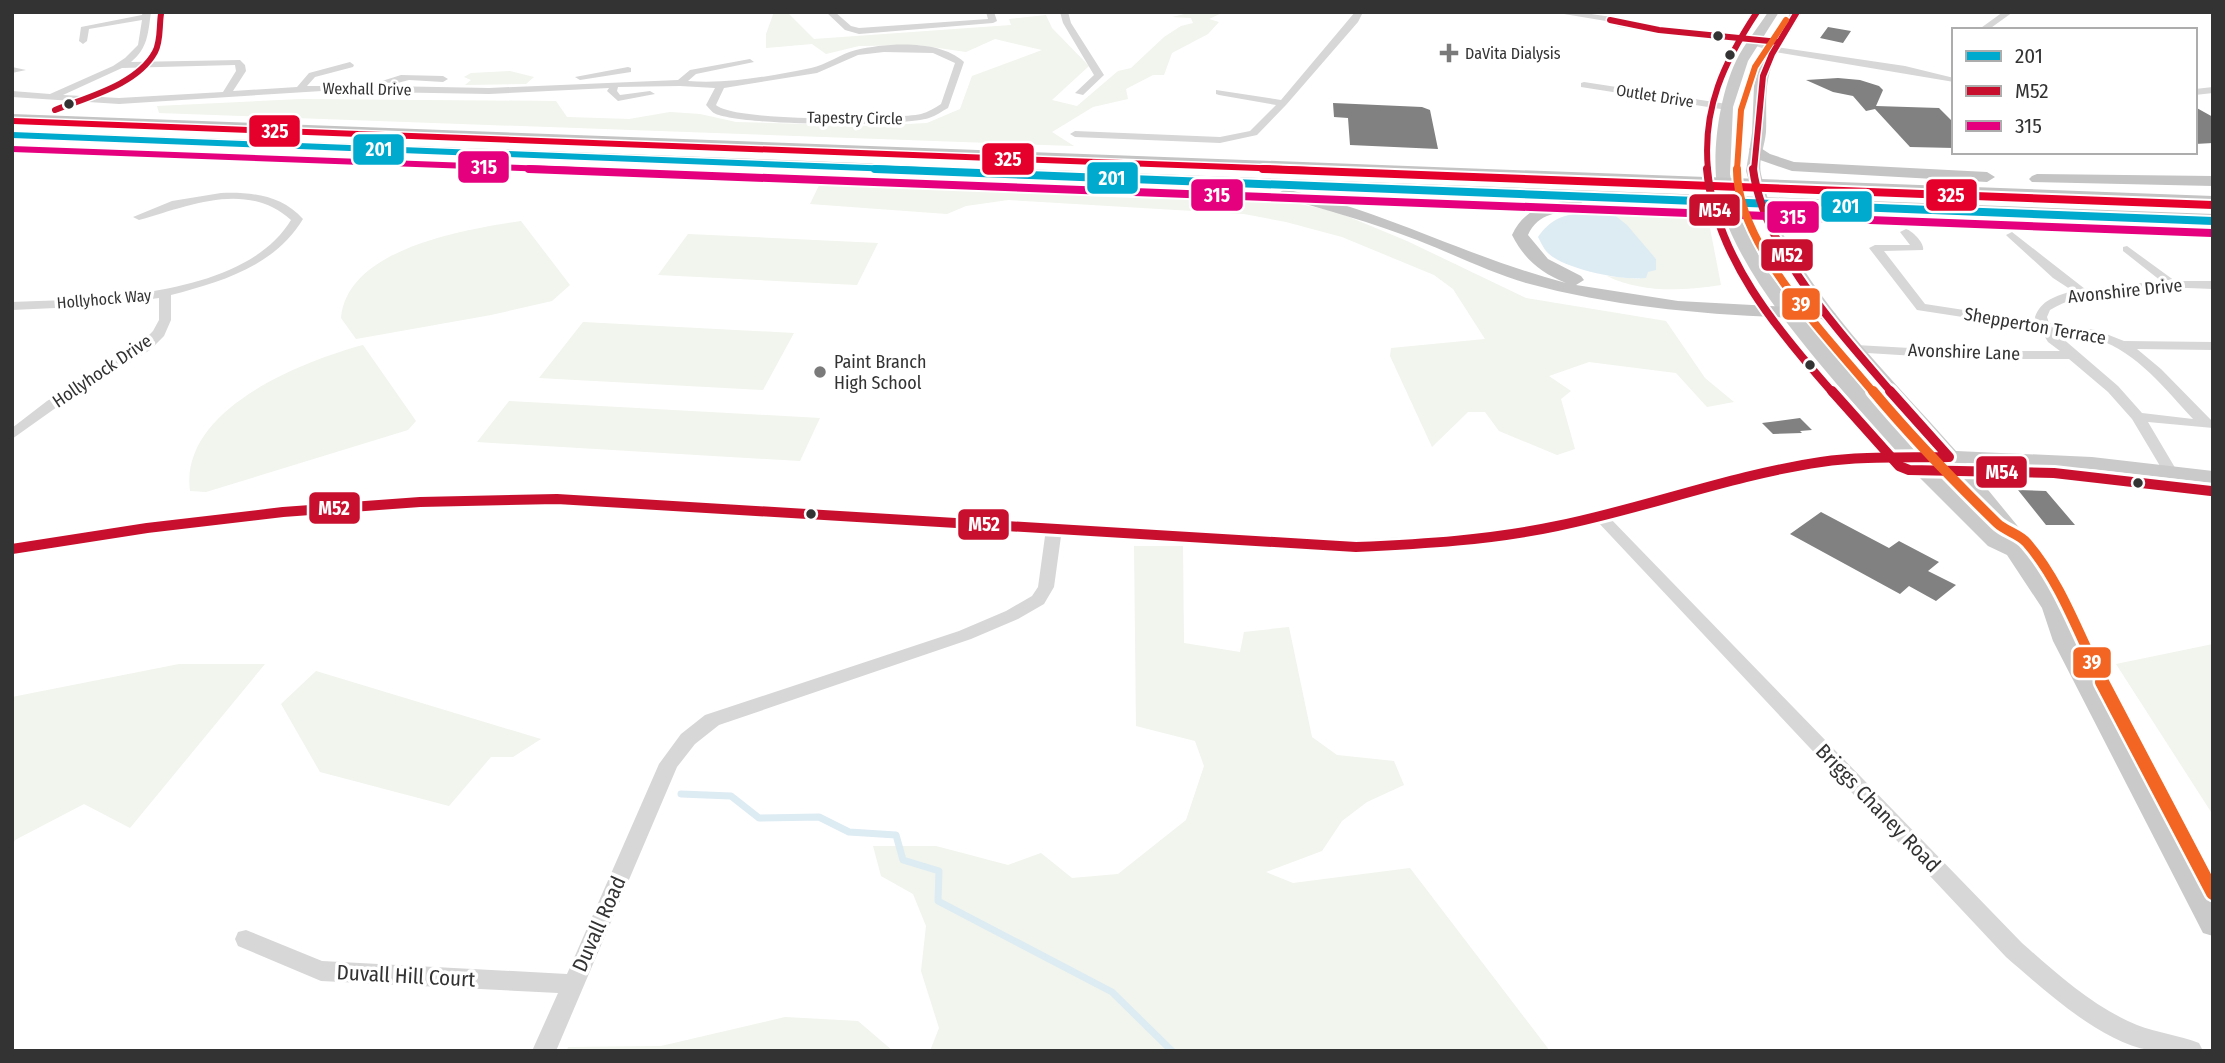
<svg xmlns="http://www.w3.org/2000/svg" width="2225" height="1063" viewBox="0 0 2225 1063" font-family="'Fira Sans Condensed',sans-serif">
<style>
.green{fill:#f1f5ed}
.water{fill:#ddebf3}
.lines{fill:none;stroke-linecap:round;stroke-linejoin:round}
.stream{stroke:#ddebf3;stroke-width:7}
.building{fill:#818181}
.minor{fill:#d7d7d7;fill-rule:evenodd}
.major{fill:#cacaca;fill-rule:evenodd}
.highway{fill:#c4c4c4;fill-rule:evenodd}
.bus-1-far1-casing{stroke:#fff;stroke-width:9}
.bus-1-casing{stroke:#fff;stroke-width:12}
.bus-2-far2-casing{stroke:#fff;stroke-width:9}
.bus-2-far1-casing{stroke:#fff;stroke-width:12}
.bus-2-casing{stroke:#fff;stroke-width:16}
.bus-3-far1-casing{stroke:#fff;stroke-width:9}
.bus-3-casing{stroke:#fff;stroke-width:12}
.bus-4-far1-casing{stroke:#fff;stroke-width:9}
.bus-4-casing{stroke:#fff;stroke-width:12}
.bus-5-far2-casing{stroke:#fff;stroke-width:9}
.bus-5-far1-casing{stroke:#fff;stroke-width:12}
.bus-5-casing{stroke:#fff;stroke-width:16}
.bus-6-far3-casing{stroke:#fff;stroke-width:9}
.bus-6-far2-casing{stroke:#fff;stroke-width:12}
.bus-6-far1-casing{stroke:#fff;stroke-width:16}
.bus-6-casing{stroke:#fff;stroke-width:19}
.bus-1-far1{stroke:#00a9ce;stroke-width:6}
.bus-1{stroke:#00a9ce;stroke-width:8}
.bus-2-far2{stroke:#c8102e;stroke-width:6}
.bus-2-far1{stroke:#c8102e;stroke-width:8}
.bus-2{stroke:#c8102e;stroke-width:10}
.bus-3-far1{stroke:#e5007d;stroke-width:6}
.bus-3{stroke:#e5007d;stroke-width:8}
.bus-4-far1{stroke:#e4002b;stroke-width:6}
.bus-4{stroke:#e4002b;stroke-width:8}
.bus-5-far2{stroke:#c8102e;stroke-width:6}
.bus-5-far1{stroke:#c8102e;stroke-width:8}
.bus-5{stroke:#c8102e;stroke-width:10}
.bus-6-far3{stroke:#f26522;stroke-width:6}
.bus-6-far2{stroke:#f26522;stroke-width:8}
.bus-6-far1{stroke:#f26522;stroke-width:10}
.bus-6{stroke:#f26522;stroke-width:14}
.bus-dot{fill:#333;stroke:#fff;stroke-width:2.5}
.poi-dot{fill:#7a7a7a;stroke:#fff;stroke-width:2.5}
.labels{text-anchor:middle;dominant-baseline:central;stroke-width:7;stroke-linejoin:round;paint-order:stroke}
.far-poi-label{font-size:16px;fill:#333;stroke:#fff;text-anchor:start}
.far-street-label{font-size:16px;fill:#333;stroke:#fff}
.street-label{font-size:18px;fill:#333;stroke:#fff}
.poi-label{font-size:18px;fill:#333;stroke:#fff;text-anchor:start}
.near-street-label{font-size:21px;fill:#333;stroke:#fff}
.line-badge{stroke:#fff;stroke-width:2.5}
.badge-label{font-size:19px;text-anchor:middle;font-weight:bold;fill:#fff}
</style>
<rect width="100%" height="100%" fill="#fff"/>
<!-- green -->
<path class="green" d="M774,12H787L814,39L1011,25L1009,19L1046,15L1052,28L1089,66L1052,100L1077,106L1118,71L1131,68L1164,37L1181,26L1193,23L1191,18L1172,17L1193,12H1224L1209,19L1219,22L1208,34L1172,53L1164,75H1153L1126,89L1128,99L1093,107L1052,132L1074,146L159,113L157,106L301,99L556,101L567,117L629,119L670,112L700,114L736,122L869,126L927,123L960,109L972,76L1042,50L995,39L966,52L918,45L859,46L826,54L812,44L766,48V34Z
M510,71L534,77L526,84L465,85L471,80L464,77L471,73Z
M824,175L1222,192L1277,199L1337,212L1407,241L1526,298L1666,321L1705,378L1734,402L1707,407L1676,373L1589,362L1549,376L1571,391L1561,399L1575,449L1557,455L1499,431L1485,412H1468L1432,447L1390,356L1391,348L1485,339L1453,289L1434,275L1342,237L1286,222L1244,214L1008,200L966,206L947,214L810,204Z
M1603,208L1713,211L1710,228L1721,285C1684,291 1641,293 1607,276L1639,279L1648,272L1656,259C1637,240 1627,216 1598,212Z
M521,221L570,285L552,301L491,315L356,339L341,318C347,248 466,229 521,221Z
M688,234L878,243L857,285L658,275Z
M583,322L794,333L763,390L539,378Z
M363,345L416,421L408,430L206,492L190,491C179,410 300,362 363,345Z
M509,401L820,418L800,461L477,442Z
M1134,546H1183L1184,643L1240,652L1244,632L1289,627L1312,737L1337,755L1394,761L1404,785L1367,802L1342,821L1322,851L1266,872L1293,883L1410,868L1550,1051H930L939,1028L921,971L926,926L913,894L881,876L873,846H936L1008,865L1041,853L1072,878L1118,874L1186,820L1204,766L1195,741L1136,726Z
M2213,644V815L2116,664Z
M179,664H265L130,828L84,804L15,840L12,846V697Z
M316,671L541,739L513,757H491L449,806L320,772L281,704Z
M785,1017L858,1021L893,1051H567L568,1047L661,1046Z"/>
<!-- water -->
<path class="water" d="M1598,212L1613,214L1627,225L1656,259V270L1648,272L1646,278C1623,281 1561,269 1546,251C1543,247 1540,241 1538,237C1555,213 1571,214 1598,212Z"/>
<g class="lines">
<!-- stream -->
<path class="stream" d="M681,794L731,796L759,818L819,817L849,832L896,835L903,860L939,871L938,901L1112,992L1172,1051"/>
</g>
<!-- building -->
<path class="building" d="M1828,27L1851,31L1843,43L1820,38Z
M1838,78L1860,80L1879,86L1883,90L1876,106L1939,108L1954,123V148L1910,147L1875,109L1866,111L1853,96L1833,92L1806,80Z
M1333,103L1422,107L1430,110L1438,149L1350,145L1348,118L1334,117Z
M2195,107L2213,117V143L2195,144Z
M1800,418L1812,430L1800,431L1802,433L1773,434L1762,423Z
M2018,490L2046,491L2075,525H2046Z
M1821,512L1889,548L1899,541L1939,562L1928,571L1956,585L1936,601L1909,586L1900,594L1790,534Z"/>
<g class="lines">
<!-- minor -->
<path class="minor" d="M143,12H151C148,33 148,48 131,62L240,60L245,65L246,71L233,91L297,87L309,73L350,62L354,65L353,67L315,77L307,86H374L382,81L401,75L443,76L448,79L443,82L409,80L386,86L489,88L678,80L690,70L750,59L754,62L696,74L688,81C730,84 770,76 811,68C826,65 840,54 856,50C887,43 939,39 964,62L948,108C942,111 936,116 929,118C903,127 736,126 714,113C712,112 707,106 706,105L715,88L680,86L618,87L617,91L620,95L650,91L655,94L618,101L607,91L609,88L489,94L322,91L119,104L12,97V91L50,94L113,66L125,58L138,45L142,20L89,29L87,41L83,44L79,41L81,27L142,15ZM884,52L933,53L955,63L941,104C935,108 928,112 921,114C892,120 734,122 716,105L724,88L817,73L858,55ZM235,65L236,71L223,92L119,98L63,95L122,68Z
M826,12H835L851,26L859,28L988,19L986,12H994L997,21L993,23L859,34L845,30Z
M1060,12H1068L1071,23L1104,75L1083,95L1075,93L1094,75L1063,23Z
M1355,12H1363L1358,22L1286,105L1257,135L1220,143L1075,137L1070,134L1075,131L1220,137L1250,131L1276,105L1219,95L1216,94V90L1281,100Z
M1552,12H1577L1619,18L1623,20L1622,22L1744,37L1776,47L1905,66L1954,78V82L1775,52L1743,42L1619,27L1606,21Z
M2003,12H2013L1988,30H1978Z
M12,67L26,70L12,73Z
M628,67L631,68V72L580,80L575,77Z
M1584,82L1727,104L1732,107L1727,110L1581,87V83Z
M2213,87V93L2195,95V89Z
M221,193C252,192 281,195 303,219C275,266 221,282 171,295V320L164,336L150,350L57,407L12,439V428L47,401L140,344L153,331L159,320V298L99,306L12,310V302C93,299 244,298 291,220C246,180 189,206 139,220L133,217L172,201Z
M1906,229C1913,231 1925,244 1923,250L1884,251L1925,304L2036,321L2035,317C2041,300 2056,296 2073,291L2053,278L2008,237L2006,235L2012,232L2085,289L2161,281L2123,251V247L2127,246L2175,281H2213V289C2161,287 2095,283 2050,310L2047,317L2049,323L2096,330L2124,341L2213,342V350L2137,349L2161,369L2213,422V428L2148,422L2177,471L2170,475L2163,471L2132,419L2108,392L2069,359H1964L1851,352L1849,349L1856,345L1964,351H2060L2048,342L2040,329L1917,310L1869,248L1875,245H1910L1900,232ZM2054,331C2068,334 2084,334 2097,339C2138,353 2165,389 2193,419L2142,413L2118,386Z
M1601,512L1606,514L2022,943C2057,974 2093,1007 2137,1025C2157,1033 2179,1035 2199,1043L2203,1051C2185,1051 2166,1053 2149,1050C2100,1042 2043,989 2006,957L1596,520L1593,517L1596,514Z
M1054,524L1062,529L1054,587L1044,604L1018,619L971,639L719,725L695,744L677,767L556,1051H532L558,993L321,981L238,946L235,939L238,932L246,930L322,961L567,974L659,764L681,734L705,715L959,631L1006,611L1032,596L1038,587L1046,529Z"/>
<!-- major -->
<path class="major" d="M1768,12H1779L1748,61L1733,107L1730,174L1737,212L1766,269L1796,309L1915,451H1935L1821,318L1790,272L1759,215L1746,171L1752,133L1754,86L1760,65L1791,12H1802C1792,30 1777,49 1771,68C1764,89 1767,110 1766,132C1765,145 1758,161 1761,174C1782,274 1890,375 1956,451L2092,457L2213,471V483L2092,469L1966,463L2025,535L2029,540L2026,550L2064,607L2077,641L2213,896V936L2203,933L2053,641L2042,608L2007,555L1988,546L1904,462C1785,464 1686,504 1572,530C1501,545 1428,550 1356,554L557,505L420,508L283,518L147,535L12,556V542C193,513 374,494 557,493L1356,540C1428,536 1501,532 1572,516C1680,493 1783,453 1894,451C1838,383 1752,296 1723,213C1708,172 1717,101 1736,61C1744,44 1758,28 1768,12ZM1927,462H1945L2005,537L2002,536Z"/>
<!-- highway -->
<path class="highway" d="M12,114L2213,196V206L12,122Z
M12,131L2213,214V224L1577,199L1584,204L1582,207C1560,213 1538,212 1528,235L1548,259L1581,276L1584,280L1576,285L1678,301L1827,309L1836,314L1827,319C1725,316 1625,310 1526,283C1489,272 1453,254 1417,240C1372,223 1326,209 1279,197L1277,194L1285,189C1382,210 1470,258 1566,283C1541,273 1524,259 1512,235C1524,208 1548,203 1575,199L12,139Z
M1756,145L1770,154L1794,162L1987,172L1995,177L1987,182L1792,171L1760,160L1749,149Z
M2037,174L2213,176V186L2032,182L2029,179L2032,176Z"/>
<defs>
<path id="bus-1-far1" d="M12,135L920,170"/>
<path id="bus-1" d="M875,169L2213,221"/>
<path id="bus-2-far2" d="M1610,20L1659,30L1779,42
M1754,170L1763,76L1772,54L1797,12"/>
<path id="bus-2-far1" d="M1753,169C1764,251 1840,332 1892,393"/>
<path id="bus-2" d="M1890,391L1949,457
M12,549L147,528L283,512L420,502L557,499L1356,547C1424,544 1491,540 1557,526C1646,508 1732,475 1821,462C1863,456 1907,458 1949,457"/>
<path id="bus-3-far1" d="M12,149L575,170"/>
<path id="bus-3" d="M529,169L2212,233"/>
<path id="bus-4-far1" d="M13,121L1309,170"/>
<path id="bus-4" d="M1263,169L2213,205"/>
<path id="bus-5-far2" d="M55,110C87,97 137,85 155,52C161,41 159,26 161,14
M1708,170C1702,108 1724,62 1757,12"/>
<path id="bus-5-far1" d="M1707,169C1715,256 1777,330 1833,393"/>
<path id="bus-5" d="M1832,391L1899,466L1909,470L2054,473L2211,491"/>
<path id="bus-6-far3" d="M1737,170L1741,110L1755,67L1786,20"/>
<path id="bus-6-far2" d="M1737,169C1736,245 1827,336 1874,393"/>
<path id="bus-6-far1" d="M1873,391C1913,439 1952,479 1997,523C2005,531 2020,534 2027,543C2061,582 2080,638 2103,683"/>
<path id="bus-6" d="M2102,682L2213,893"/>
</defs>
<!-- bus-1-far1 casing -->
<use href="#bus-1-far1" class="bus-1-far1-casing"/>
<!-- bus-1 casing -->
<use href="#bus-1" class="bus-1-casing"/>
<!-- bus-2-far2 casing -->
<use href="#bus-2-far2" class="bus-2-far2-casing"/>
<!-- bus-2-far1 casing -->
<use href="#bus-2-far1" class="bus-2-far1-casing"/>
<!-- bus-2 casing -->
<use href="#bus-2" class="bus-2-casing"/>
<!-- bus-3-far1 casing -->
<use href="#bus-3-far1" class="bus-3-far1-casing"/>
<!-- bus-3 casing -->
<use href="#bus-3" class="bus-3-casing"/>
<!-- bus-4-far1 casing -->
<use href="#bus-4-far1" class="bus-4-far1-casing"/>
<!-- bus-4 casing -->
<use href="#bus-4" class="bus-4-casing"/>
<!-- bus-5-far2 casing -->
<use href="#bus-5-far2" class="bus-5-far2-casing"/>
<!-- bus-5-far1 casing -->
<use href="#bus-5-far1" class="bus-5-far1-casing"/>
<!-- bus-5 casing -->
<use href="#bus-5" class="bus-5-casing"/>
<!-- bus-6-far3 casing -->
<use href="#bus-6-far3" class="bus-6-far3-casing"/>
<!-- bus-6-far2 casing -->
<use href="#bus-6-far2" class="bus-6-far2-casing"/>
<!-- bus-6-far1 casing -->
<use href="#bus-6-far1" class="bus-6-far1-casing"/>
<!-- bus-6 casing -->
<use href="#bus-6" class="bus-6-casing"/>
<!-- bus-1-far1 -->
<use href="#bus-1-far1" class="bus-1-far1"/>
<!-- bus-1 -->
<use href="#bus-1" class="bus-1"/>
<!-- bus-2-far2 -->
<use href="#bus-2-far2" class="bus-2-far2"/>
<!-- bus-2-far1 -->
<use href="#bus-2-far1" class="bus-2-far1"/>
<!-- bus-2 -->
<use href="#bus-2" class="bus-2"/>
<!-- bus-3-far1 -->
<use href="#bus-3-far1" class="bus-3-far1"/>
<!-- bus-3 -->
<use href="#bus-3" class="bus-3"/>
<!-- bus-4-far1 -->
<use href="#bus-4-far1" class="bus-4-far1"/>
<!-- bus-4 -->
<use href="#bus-4" class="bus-4"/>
<!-- bus-5-far2 -->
<use href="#bus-5-far2" class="bus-5-far2"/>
<!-- bus-5-far1 -->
<use href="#bus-5-far1" class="bus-5-far1"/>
<!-- bus-5 -->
<use href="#bus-5" class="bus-5"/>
<!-- bus-6-far3 -->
<use href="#bus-6-far3" class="bus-6-far3"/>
<!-- bus-6-far2 -->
<use href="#bus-6-far2" class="bus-6-far2"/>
<!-- bus-6-far1 -->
<use href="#bus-6-far1" class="bus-6-far1"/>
<!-- bus-6 -->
<use href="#bus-6" class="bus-6"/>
</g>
<!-- markers -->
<g class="bus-dot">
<circle cx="1718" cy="36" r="6"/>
<circle cx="1730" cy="55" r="6"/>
<circle cx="69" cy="104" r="6"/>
<circle cx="1810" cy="365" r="6"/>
<circle cx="2138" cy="483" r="6"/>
<circle cx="811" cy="514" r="6"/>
</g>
<g class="poi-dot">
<path d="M1445.5 42.5h7v7h7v7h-7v7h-7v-7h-7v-7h7z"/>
<circle cx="820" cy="372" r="7"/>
</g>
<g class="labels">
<!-- far-poi labels -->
<g class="far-poi-label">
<text x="1465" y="53">DaVita Dialysis</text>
</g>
<!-- far-street labels -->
<g class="far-street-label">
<text transform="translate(367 89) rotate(1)">Wexhall Drive</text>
<text transform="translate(1655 96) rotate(9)">Outlet Drive</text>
<text transform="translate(855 118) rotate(1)">Tapestry Circle</text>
<text transform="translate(104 299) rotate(-5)">Hollyhock Way</text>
</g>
<!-- street labels -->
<g class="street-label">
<text transform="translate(2125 291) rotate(-6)">Avonshire Drive</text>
<text transform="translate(2035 326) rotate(10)">Shepperton Terrace</text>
<text transform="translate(1964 352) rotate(2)">Avonshire Lane</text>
<text transform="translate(102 371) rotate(-34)">Hollyhock Drive</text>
</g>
<!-- poi labels -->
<g class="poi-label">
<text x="834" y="362">Paint Branch<tspan x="834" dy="21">High School</tspan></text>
</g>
<!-- near-street labels -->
<g class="near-street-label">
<text transform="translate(1878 808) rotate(46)">Briggs Chaney Road</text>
<text transform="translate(599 924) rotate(-66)">Duvall Road</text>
<text transform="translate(406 976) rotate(3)">Duvall Hill Court</text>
</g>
</g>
<g class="line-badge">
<rect x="248" y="114" width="53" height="34" rx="7" fill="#e4002b"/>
<rect x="352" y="133" width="53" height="33" rx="7" fill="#00a9ce"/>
<rect x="981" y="142" width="54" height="34" rx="7" fill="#e4002b"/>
<rect x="457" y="150" width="53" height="34" rx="7" fill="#e5007d"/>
<rect x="1086" y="161" width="53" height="34" rx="7" fill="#00a9ce"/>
<rect x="1190" y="178" width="54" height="34" rx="7" fill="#e5007d"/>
<rect x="1925" y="178" width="53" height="34" rx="7" fill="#e4002b"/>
<rect x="1820" y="190" width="53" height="33" rx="7" fill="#00a9ce"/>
<rect x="1688" y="193" width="53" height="34" rx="7" fill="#c8102e"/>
<rect x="1766" y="200" width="54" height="34" rx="7" fill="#e5007d"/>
<rect x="1760" y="238" width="54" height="34" rx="7" fill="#c8102e"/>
<rect x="1781" y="287" width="40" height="34" rx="7" fill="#f26522"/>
<rect x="1975" y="455" width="53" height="34" rx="7" fill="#c8102e"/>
<rect x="308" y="491" width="53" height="34" rx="7" fill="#c8102e"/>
<rect x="957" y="508" width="53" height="33" rx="7" fill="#c8102e"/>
<rect x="2072" y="646" width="40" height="33" rx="7" fill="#f26522"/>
</g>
<g class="badge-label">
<text x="275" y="138">325</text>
<text x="379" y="156">201</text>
<text x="1008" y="166">325</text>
<text x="484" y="174">315</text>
<text x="1112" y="185">201</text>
<text x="1217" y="202">315</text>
<text x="1951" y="202">325</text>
<text x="1846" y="213">201</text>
<text x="1715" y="217">M54</text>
<text x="1793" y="224">315</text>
<text x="1787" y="262">M52</text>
<text x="1801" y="311">39</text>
<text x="2002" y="479">M54</text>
<text x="334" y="515">M52</text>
<text x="984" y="531">M52</text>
<text x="2092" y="669">39</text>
</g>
<!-- border -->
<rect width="2225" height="1063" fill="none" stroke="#333333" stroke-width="28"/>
<!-- legend -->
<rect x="1952" y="28" width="245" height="126" fill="#ffffff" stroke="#adadad" stroke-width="2"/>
<rect x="1966" y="51" width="35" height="10" fill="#00a9ce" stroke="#adadad" stroke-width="2"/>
<text x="2015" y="63" font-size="21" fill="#333333">201</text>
<rect x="1966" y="86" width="35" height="10" fill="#c8102e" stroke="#adadad" stroke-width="2"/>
<text x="2015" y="98" font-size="21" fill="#333333">M52</text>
<rect x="1966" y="121" width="35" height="10" fill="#e5007d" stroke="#adadad" stroke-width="2"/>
<text x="2015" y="133" font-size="21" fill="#333333">315</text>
</svg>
